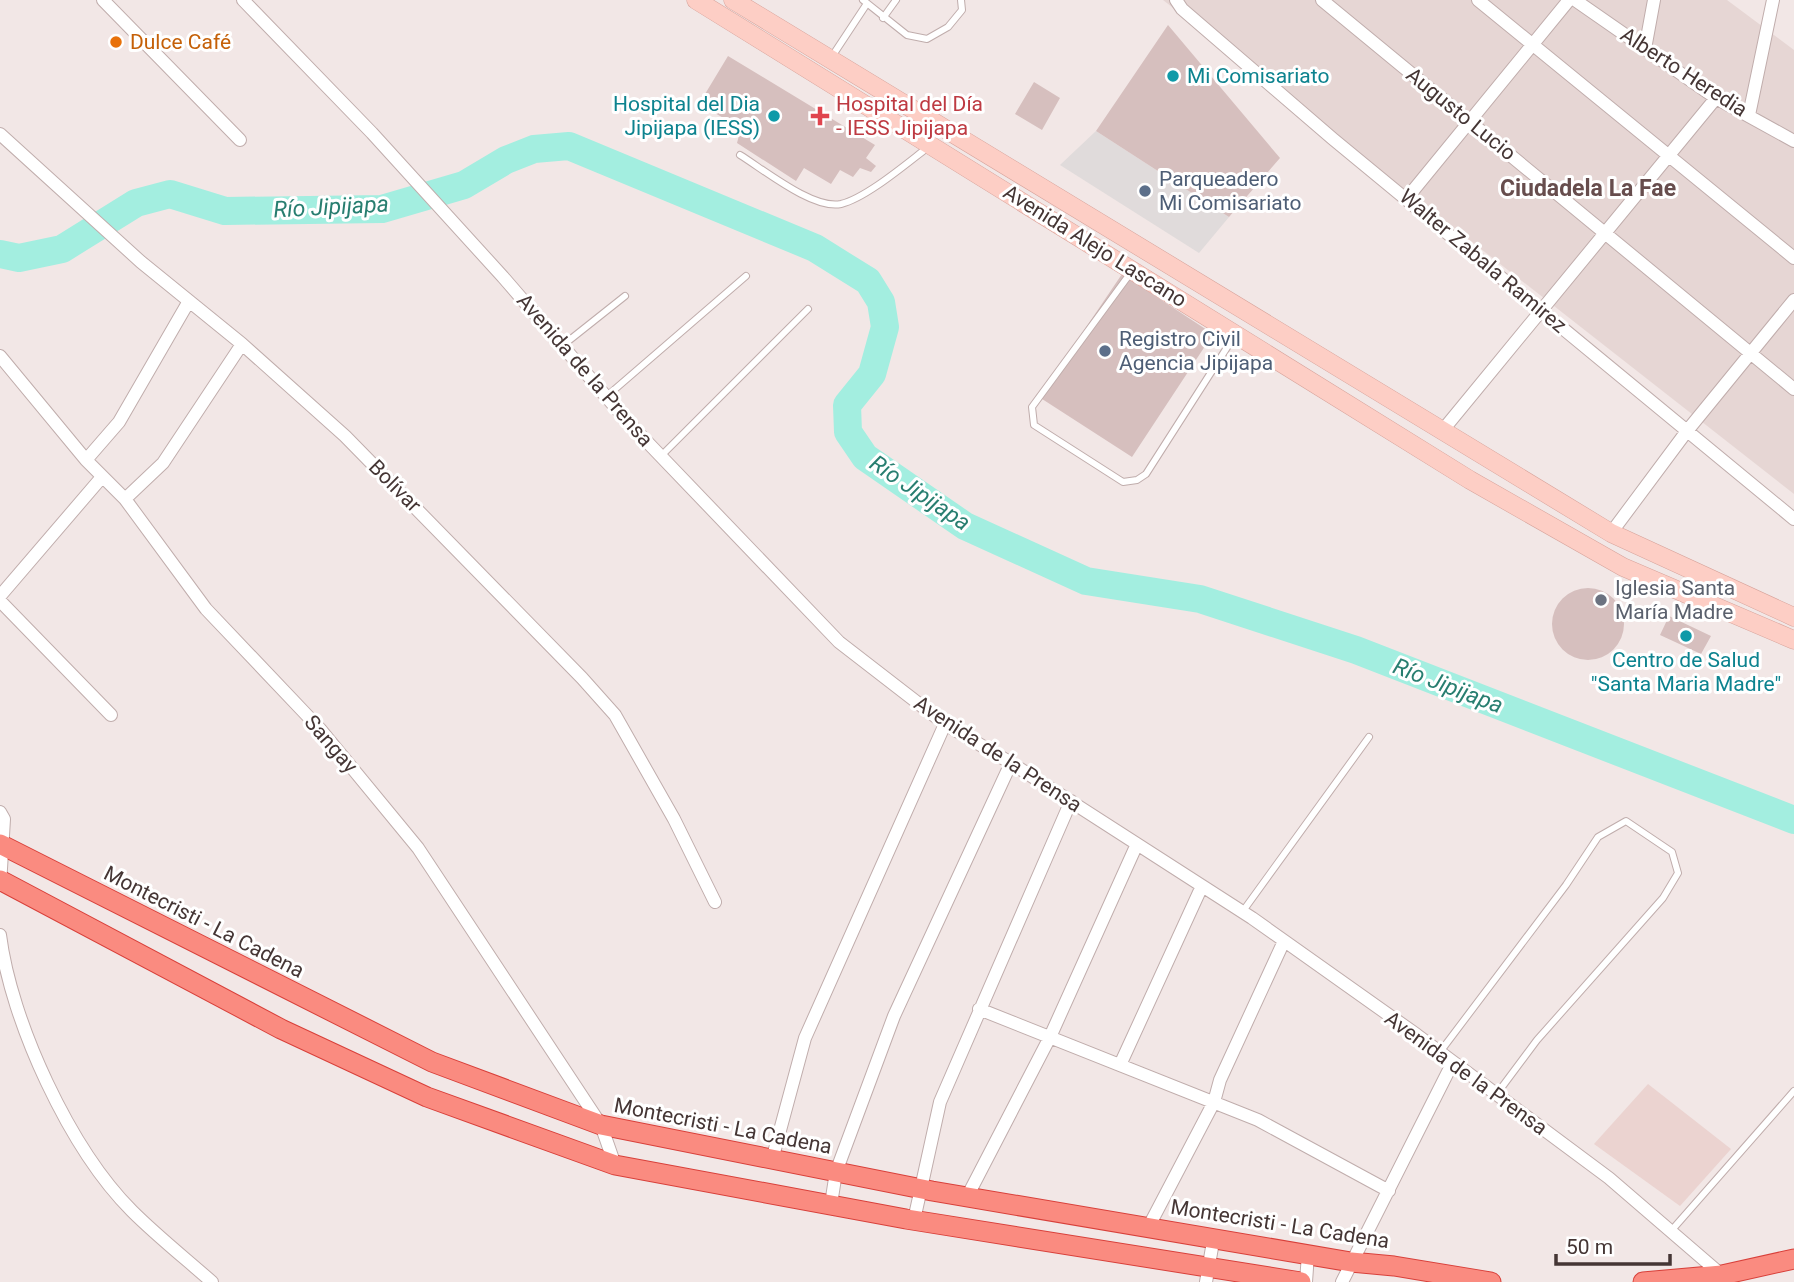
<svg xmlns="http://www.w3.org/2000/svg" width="1794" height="1282" viewBox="0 0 1794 1282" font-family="Roboto,sans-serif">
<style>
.residential{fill:#e6d6d4}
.education{fill:#ebd3d0}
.parking{fill:#e0dbdb}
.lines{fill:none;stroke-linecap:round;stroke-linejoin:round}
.river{stroke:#a3eee0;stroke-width:28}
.building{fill:#d6bfbe}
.service-casing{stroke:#c0adac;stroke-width:8}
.minor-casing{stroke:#c0adac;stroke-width:14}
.secondary-casing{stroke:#d7a39b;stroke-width:19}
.trunk-casing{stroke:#d8403a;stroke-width:21}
.service{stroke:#fff;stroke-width:6}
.minor{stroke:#fff;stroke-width:12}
.secondary{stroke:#fdcec5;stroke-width:18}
.trunk{stroke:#fa8b80;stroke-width:19}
.food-dot{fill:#e8710a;stroke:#fff;stroke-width:2.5}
.culture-dot{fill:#0f9aa8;stroke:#fff;stroke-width:2.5}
.health-dot{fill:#e0444e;stroke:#fff;stroke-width:2.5}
.service-dot{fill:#5c6f8a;stroke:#fff;stroke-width:2.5}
.worship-dot{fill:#6b7280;stroke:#fff;stroke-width:2.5}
.labels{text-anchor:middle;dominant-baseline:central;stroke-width:6;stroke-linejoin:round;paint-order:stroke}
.food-label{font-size:21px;fill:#c56008;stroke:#fff;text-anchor:start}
.street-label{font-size:21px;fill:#453635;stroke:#fff}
.culture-label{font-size:21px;fill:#0d838f;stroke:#fff;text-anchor:start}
.health-label{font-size:21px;fill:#be3a42;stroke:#fff;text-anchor:start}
.service-label{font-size:21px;fill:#4e5e75;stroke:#fff;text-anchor:start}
.worship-label{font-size:21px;fill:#5b616d;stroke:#fff;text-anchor:start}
.neighbourhood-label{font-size:23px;font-weight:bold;fill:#674d4d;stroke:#fff}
.water-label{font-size:23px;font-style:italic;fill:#287e70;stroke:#fff}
</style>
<rect width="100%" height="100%" fill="#f2e7e6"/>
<!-- residential -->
<path class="residential" d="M1163,0H1727L1794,50V494Z"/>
<!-- education -->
<path class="education" d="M1648,1084L1731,1149L1680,1206L1594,1144Z"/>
<!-- parking -->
<path class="parking" d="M1096,131L1229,217L1199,253L1060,165Z"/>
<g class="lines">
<!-- river -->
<path class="river" d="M0,254L19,258L62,249L136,203L170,194L225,211L382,209L464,185L506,160L534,149L569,146L815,248L868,281L881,302L885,327L872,374L847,405L848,432L865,457L965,526L1086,581L1200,599L1356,650L1794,820"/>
</g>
<!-- building -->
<path class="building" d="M1168,25L1280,158L1229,217L1096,131Z
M728,56L875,145L866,158L876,166L871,172L860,168L853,177L840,170L831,184L804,168L796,181L737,143L741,128L699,104Z
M1034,82L1060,98L1042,130L1015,114Z
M1122,274L1213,334L1132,457L1039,397Z
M1552 624a36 36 0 1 1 72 0a36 36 0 1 1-72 0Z
M1669,616L1711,636L1701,654L1660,635Z"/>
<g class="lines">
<defs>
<path id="service" d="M863,0L907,35L927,39L948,27L962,10L961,0
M883,18L896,0
M831,58L866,5
M740,155C763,169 813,210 841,204C866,198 906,164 927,148
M1132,271L1032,407L1034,425L1123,482L1137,480L1146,474L1235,335
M562,346L625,296
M607,396L746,276
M661,456L808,309
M1243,911L1369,737
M1440,1052L1566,885L1598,837L1626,821L1672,852L1678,873L1663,898L1537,1040L1496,1095
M1671,1231L1794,1091"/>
<path id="minor" d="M103,0L240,140
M243,0L372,133L503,277L629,423L839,642L945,724L1011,763L1252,918L1417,1035L1609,1178L1724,1277
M1176,0L1182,9L1333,139L1794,519
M1322,0L1794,389
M1478,0L1794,258
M1575,0L1716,98L1794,141
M1645,49L1654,0
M1749,115L1773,0
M0,134L141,262L242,344L345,436L582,678L615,715L674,819L715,902
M1407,198L1569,0
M0,356L86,460L125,499L206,609L320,729L418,848L601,1125L615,1165
M1443,430L1716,98
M86,460L119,422L189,301
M125,499L163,463L242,344
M1611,533L1687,431L1794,300
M0,596L102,477
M0,601L111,715
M0,812L4,819L0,885
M0,935C11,1022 70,1149 132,1211C157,1236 186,1259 212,1282
M979,1009L1258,1120L1389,1191
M1120,1065L1202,886
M772,1160L805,1038L945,724
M967,1197L1050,1037L1137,844
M831,1204L836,1172L894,1016L1011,763
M914,1220L940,1102L1071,801
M1149,1226L1214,1102L1220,1080L1284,941
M1206,1282L1214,1236
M1306,1282L1308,1254
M1342,1282L1453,1062"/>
<path id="secondary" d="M696,0L1470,480L1623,567L1794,640
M733,0L1611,533L1794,617"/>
<path id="trunk" d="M0,844L432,1062L601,1125L932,1191L1351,1262L1394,1266L1491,1282
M0,880L281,1029L427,1097L615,1165L906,1219L1301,1282
M1643,1282L1722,1275L1794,1259"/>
</defs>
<!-- service casing -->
<use href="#service" class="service-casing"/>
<!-- minor casing -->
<use href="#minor" class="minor-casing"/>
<!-- secondary casing -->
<use href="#secondary" class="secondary-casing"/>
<!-- trunk casing -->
<use href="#trunk" class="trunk-casing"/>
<!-- service -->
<use href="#service" class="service"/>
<!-- minor -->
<use href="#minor" class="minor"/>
<!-- secondary -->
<use href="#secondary" class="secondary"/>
<!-- trunk -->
<use href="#trunk" class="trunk"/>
</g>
<!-- markers -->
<circle class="food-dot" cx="116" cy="42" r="7"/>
<g class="culture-dot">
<circle cx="1173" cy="76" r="7"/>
<circle cx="774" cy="116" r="7"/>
<circle cx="1686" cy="636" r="7"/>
</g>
<path class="health-dot" d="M816.5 105.5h7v7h7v7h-7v7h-7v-7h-7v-7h7z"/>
<g class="service-dot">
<circle cx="1145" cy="191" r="7"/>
<circle cx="1105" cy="351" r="7"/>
</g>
<circle class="worship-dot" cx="1601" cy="600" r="7"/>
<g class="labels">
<!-- food labels -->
<g class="food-label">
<text x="130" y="42">Dulce Café</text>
</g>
<!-- street labels -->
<g class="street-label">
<text transform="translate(1684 72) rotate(33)">Alberto Heredia</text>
<text transform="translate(1461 114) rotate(39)">Augusto Lucio</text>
<text transform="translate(1095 246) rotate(32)">Avenida Alejo Lascano</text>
<text transform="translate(1483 261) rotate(40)">Walter Zabala Ramirez</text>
<text transform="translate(585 370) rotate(49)">Avenida de la Prensa</text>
<text transform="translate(395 486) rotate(45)">Bolívar</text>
<text transform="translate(331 744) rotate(49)">Sangay</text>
<text transform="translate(998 754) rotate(33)">Avenida de la Prensa</text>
<text transform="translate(204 922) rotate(27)">Montecristi - La Cadena</text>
<text transform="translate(1466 1073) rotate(36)">Avenida de la Prensa</text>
<text transform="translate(723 1126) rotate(11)">Montecristi - La Cadena</text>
<text transform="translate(1280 1224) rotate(9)">Montecristi - La Cadena</text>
</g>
<!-- culture labels -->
<g class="culture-label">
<text x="1187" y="76">Mi Comisariato</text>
<text x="760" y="104" text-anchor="end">Hospital del Dia<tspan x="760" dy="24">Jipijapa (IESS)</tspan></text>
<text x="1686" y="660" text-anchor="middle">Centro de Salud<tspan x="1686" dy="24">"Santa Maria Madre"</tspan></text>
</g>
<!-- health labels -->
<g class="health-label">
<text x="836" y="104">Hospital del Día<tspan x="836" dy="24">- IESS Jipijapa</tspan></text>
</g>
<!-- service labels -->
<g class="service-label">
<text x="1159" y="179">Parqueadero<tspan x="1159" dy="24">Mi Comisariato</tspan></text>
<text x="1119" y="339">Registro Civil<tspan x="1119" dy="24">Agencia Jipijapa</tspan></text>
</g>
<!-- worship labels -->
<g class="worship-label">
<text x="1615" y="588">Iglesia Santa<tspan x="1615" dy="24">María Madre</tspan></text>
</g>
<!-- neighbourhood labels -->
<g class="neighbourhood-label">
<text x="1588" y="188">Ciudadela La Fae</text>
</g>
<!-- water labels -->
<g class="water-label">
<text transform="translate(331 207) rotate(-3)">Río Jipijapa</text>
<text transform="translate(920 493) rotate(34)">Río Jipijapa</text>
<text transform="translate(1448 686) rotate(21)">Río Jipijapa</text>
</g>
</g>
<!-- scale -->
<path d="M1556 1254v10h114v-10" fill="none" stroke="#453635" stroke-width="3.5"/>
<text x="1566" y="1254" font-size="21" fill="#453635" stroke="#ffffff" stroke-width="5" paint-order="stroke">50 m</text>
</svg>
